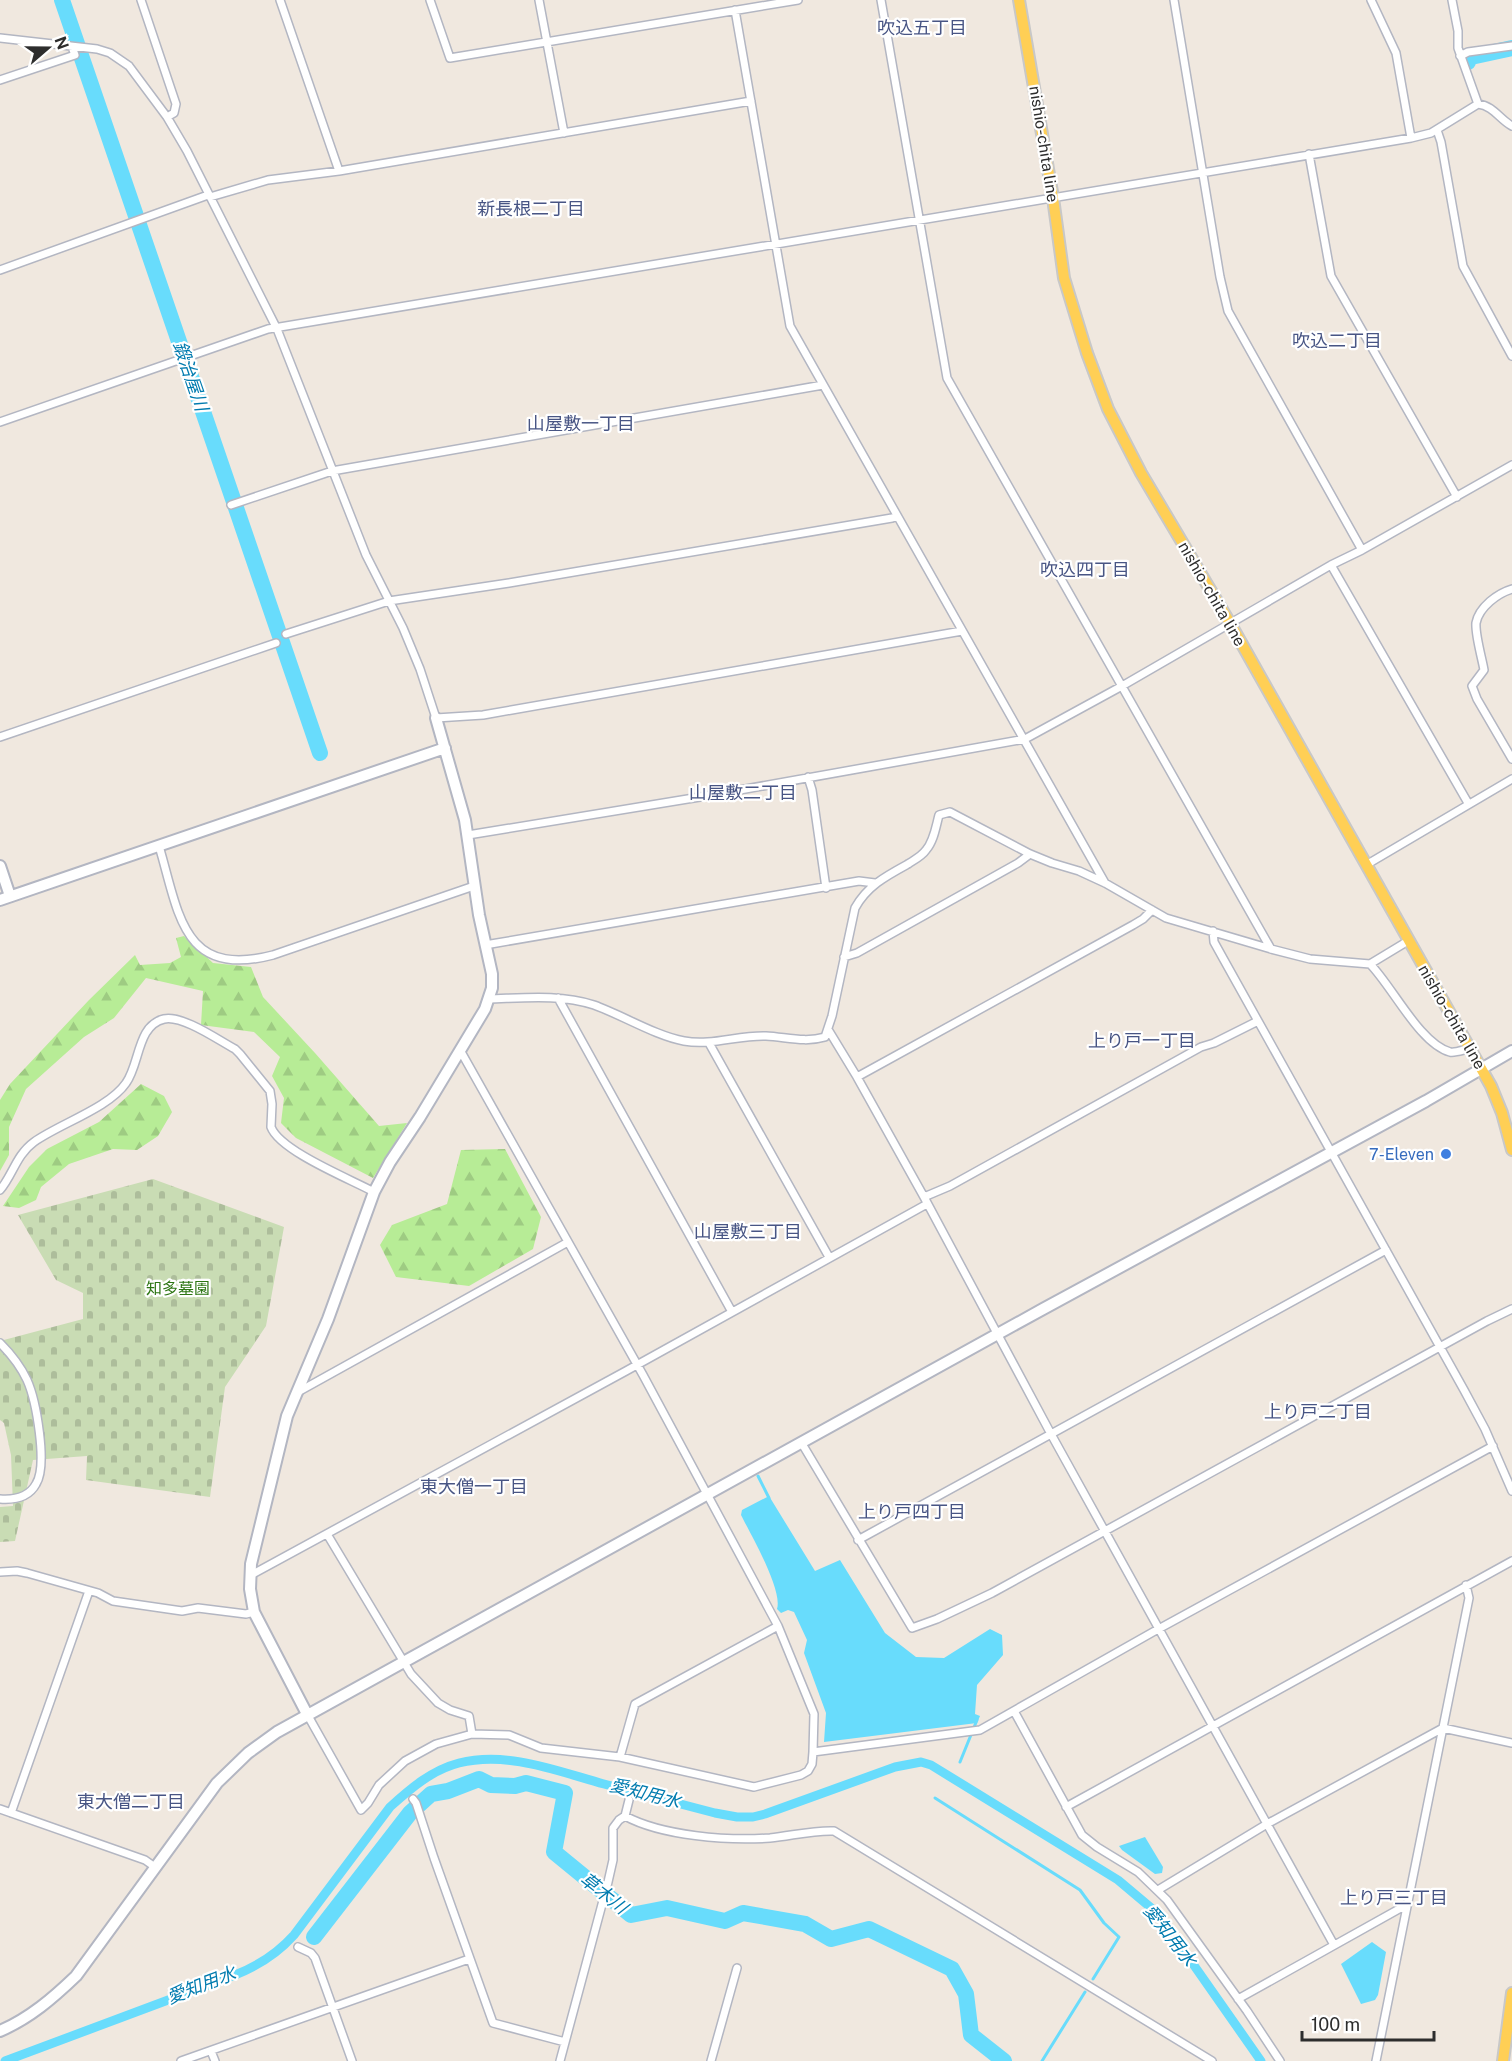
<svg xmlns="http://www.w3.org/2000/svg" width="1512" height="2061" viewBox="0 0 1512 2061" font-family="'Public Sans','Noto Sans JP',sans-serif">
<style>
.forest{fill:url(#forest-firs)}
.cemetery{fill:url(#cemetery-stones)}
.water{fill:#68dcfc}
.lines{fill:none;stroke-linecap:round;stroke-linejoin:round}
.stream{stroke:#68dcfc;stroke-width:3}
.canal{stroke:#68dcfc;stroke-width:9}
.river{stroke:#68dcfc;stroke-width:16}
.street-casing{stroke:#b3b6c2;stroke-width:10}
.secondary-casing{stroke:#b3b6c2;stroke-width:14}
.primary-casing{stroke:#c8c8c8;stroke-width:14}
.street{stroke:#fff;stroke-width:7}
.secondary{stroke:#fff;stroke-width:10}
.primary{stroke:#ffcf55;stroke-width:10}
.shop-dot{fill:#3f7fe0;stroke:#fff;stroke-width:2}
.labels{text-anchor:middle;dominant-baseline:central;stroke-width:4.5;stroke-linejoin:round;paint-order:stroke}
.street-label{font-size:16px;fill:#2d2d2d;stroke:#fff}
.shop-label{font-size:16px;fill:#366cbe;stroke:#fff;text-anchor:end}
.park-label{font-size:16px;fill:#2c7513;stroke:#fff}
.neighbourhood-label{font-size:18px;fill:#485584;stroke:#fff}
.water-label{font-size:18px;font-style:italic;fill:#007baf;stroke:#fff}
</style>
<defs>
<pattern id="forest-firs" width="22" height="20" patternUnits="userSpaceOnUse" patternTransform="scale(1.5)"><rect width="22" height="20" fill="#b7ec96"/><path d="M5 1l3.5 6h-7zM16 11l3.5 6h-7z" fill="#9ecb82"/></pattern>
<pattern id="cemetery-stones" width="16" height="16" patternUnits="userSpaceOnUse" patternTransform="scale(1.5)"><rect width="16" height="16" fill="#c9dcb4"/><path d="M2 7V4a2 2 0 0 1 4 0v3zM10 15v-3a2 2 0 0 1 4 0v3z" fill="#adbd9b"/></pattern>
</defs>
<rect width="100%" height="100%" fill="#f0e8df"/>
<!-- forest -->
<path class="forest" d="M184,936L213,963L251,967L263,997L315,1053L379,1126L407,1123L373,1178L296,1138L281,1123L284,1098L272,1076L280,1057L254,1032L201,1025L203,991L146,978L114,1018L84,1037L26,1089L9,1127V1155L0,1171V1100L10,1084L89,1000L135,955L140,965L170,963L181,957L176,938Z
M141,1084L164,1096L172,1112L158,1136L137,1150L113,1149L69,1164L41,1187L36,1200L19,1208L3,1206L29,1167L47,1149L99,1122Z
M505,1149L541,1217L533,1249L469,1286L396,1277L380,1245L392,1225L447,1204L461,1150Z"/>
<!-- cemetery -->
<path class="cemetery" d="M153,1179L284,1227L266,1326L225,1387L210,1497L86,1480L87,1456L33,1460L15,1541L0,1542V1507L13,1506L11,1455L4,1423L0,1420V1341L83,1319V1293L56,1280L18,1215Z"/>
<!-- water -->
<path class="water" d="M769,1496L815,1571L840,1560L885,1633L916,1657L944,1658L990,1629L1002,1635L1003,1655L977,1685L975,1714L980,1716L977,1723L824,1742L826,1713L804,1653L807,1640L794,1612L788,1610L781,1613L777,1609C783,1590 751,1535 741,1515L742,1510Z
M1145,1837L1163,1867L1162,1873L1155,1874L1122,1850L1119,1846Z
M1372,1942L1386,1952L1378,1995L1375,2000L1361,2004L1341,1964Z"/>
<g class="lines">
<!-- stream -->
<path class="stream" d="M758,1476L769,1498
M960,1762L977,1720
M935,1798L1080,1890L1104,1923L1119,1937L1093,1979
M1042,2061L1085,1992"/>
<!-- canal -->
<path class="canal" d="M5,2061L235,1975C258,1966 277,1954 294,1935L390,1807C411,1788 432,1770 459,1763C508,1751 557,1771 604,1784C641,1794 678,1803 715,1813L737,1817H753L765,1814L895,1767L921,1762L931,1765L1118,1880L1156,1912L1165,1924L1261,2061"/>
<!-- river -->
<path class="river" d="M62,0L320,753
M1468,62V58L1471,57L1512,48
M314,1937L410,1813L431,1794L448,1791L479,1779L491,1785L515,1786L526,1783L565,1793L554,1852L631,1915L667,1908L725,1921L743,1913L805,1924L831,1939L869,1929L952,1969L966,1994L971,2035L1004,2061"/>
<defs>
<path id="street" d="M141,0L176,104L174,113L167,117
M280,0L339,171
M430,0L450,58L798,0
M539,0L564,133
M881,0L947,378L1271,949
M1174,0L1220,277L1228,311L1362,550
M1371,0L1396,53L1411,138
M1452,0L1458,31V48L1478,104
M735,10L790,326L1105,883
M0,38L97,49L110,53L129,66L167,117L187,151L277,329L366,555L403,628L420,669L436,718L483,715L962,631
M1460,56L1468,52L1512,46
M0,80L75,55L72,47
M1437,130L1441,142L1463,266L1512,356
M1309,154L1331,276L1457,497
M210,197L268,180L339,171L751,101
M0,270L208,195
M0,422L268,329L1411,138L1431,133L1478,104C1494,106 1499,119 1512,126
M231,505L332,471L823,385
M1331,565L1468,803
M1512,589C1498,593 1479,607 1476,623C1475,635 1482,658 1484,670L1472,686L1477,699L1512,759
M286,634L389,601L509,583L892,518L897,516
M0,737L276,643
M808,777L812,790L826,888
M468,835L712,795L1025,739L1122,686L1331,565L1362,550L1512,465
M159,846C179,913 182,979 273,955L474,886
M1366,865L1512,779
M1213,931L1214,942L1224,960L1464,1390L1485,1429L1512,1491
M485,945L859,881L875,883
M844,957L857,953L1018,863L1030,854
M1370,964C1392,986 1420,1044 1450,1052C1455,1053 1463,1050 1468,1049
M558,998L732,1312
M489,999C524,998 560,994 594,1005C622,1015 656,1036 684,1041C712,1046 738,1035 766,1036C786,1037 805,1043 825,1037L832,1016L855,908C867,886 886,876 908,864C914,860 922,856 926,850C934,841 936,826 939,815L950,812L1030,854L1052,863L1079,871L1105,883L1166,918L1271,949L1310,959L1370,964L1408,941
M829,1031L857,1077L924,1197L1051,1434L1334,1945
M709,1043L829,1257
M460,1050L643,1375L778,1626L814,1714L813,1752
M857,1077L1133,925L1143,919L1152,910
M0,1190C13,1175 16,1155 34,1142C59,1124 109,1108 126,1083C140,1064 137,1025 164,1019C183,1015 218,1040 235,1049L240,1054L270,1091L272,1104L271,1127C280,1151 350,1179 374,1192
M924,1197L950,1186L1201,1047L1214,1043L1258,1021
M0,1343C10,1353 21,1367 27,1380C36,1400 48,1465 36,1484C29,1497 14,1500 0,1499
M298,1392L568,1242
M801,1442L912,1628L937,1619L992,1593L1487,1321L1512,1309
M327,1534L411,1674L438,1703L450,1710L469,1716L472,1734
M858,1540L1386,1250
M0,1572L17,1571L27,1573L98,1593L113,1601L182,1611L198,1608L246,1614L254,1612
M251,1575L626,1371L927,1204
M1014,1711L1082,1835L1097,1847L1138,1872L1167,1900L1247,2011L1280,2061
M307,1714L361,1810L368,1803L379,1785L405,1761L436,1744L472,1734L509,1735L541,1748L620,1757L754,1787L801,1775L808,1771L812,1764L813,1752L980,1730L1153,1632L1493,1446
M620,1757L635,1704L778,1626
M413,1799L416,1803L434,1858L493,2023L565,2042
M1066,1807L1512,1561
M0,1809L145,1860L155,1867
M11,1813L89,1591
M625,1816L629,1800
M1158,1890L1267,1824L1443,1728L1512,1743
M298,1947L311,1953L315,1958L352,2061
M1238,1999L1408,1904
M211,2051L215,2061
M181,2061L469,1959
M560,2061L608,1882L613,1860V1828L619,1820L625,1816C662,1836 728,1841 770,1838C791,1836 813,1830 834,1831L1212,2061
M711,2061L737,1968
M1376,2061L1469,1598L1466,1585"/>
<path id="secondary" d="M0,866L10,896
M0,900L445,748
M307,1714L254,1612L250,1589L251,1564L287,1416L328,1319L374,1192L390,1162L420,1117L485,1009L492,988V974L479,915L465,820L436,718
M0,2031C30,2018 53,1998 76,1976L217,1783L248,1753L277,1732L1043,1309L1426,1101L1512,1051"/>
<path id="primary" d="M1019,0L1053,198L1064,278L1087,353L1108,409L1141,473L1230,623L1491,1086L1502,1113L1512,1150
M1503,2061L1512,1993"/>
</defs>
<!-- street casing -->
<use href="#street" class="street-casing"/>
<!-- secondary casing -->
<use href="#secondary" class="secondary-casing"/>
<!-- primary casing -->
<use href="#primary" class="primary-casing"/>
<!-- street -->
<use href="#street" class="street"/>
<!-- secondary -->
<use href="#secondary" class="secondary"/>
<!-- primary -->
<use href="#primary" class="primary"/>
</g>
<!-- markers -->
<circle class="shop-dot" cx="1446" cy="1154" r="6"/>
<g class="labels">
<!-- street labels -->
<g class="street-label">
<text transform="translate(1044 144) rotate(81)">nishio-chita line</text>
<text transform="translate(1212 594) rotate(60)">nishio-chita line</text>
<text transform="translate(1452 1017) rotate(60)">nishio-chita line</text>
</g>
<!-- shop labels -->
<g class="shop-label">
<text x="1434" y="1154">7-Eleven</text>
</g>
<!-- park labels -->
<g class="park-label">
<text x="178" y="1288">知多墓園</text>
</g>
<!-- neighbourhood labels -->
<g class="neighbourhood-label">
<text x="922" y="27">吹込五丁目</text>
<text x="531" y="208">新長根二丁目</text>
<text x="1337" y="340">吹込二丁目</text>
<text x="581" y="423">山屋敷一丁目</text>
<text x="1085" y="569">吹込四丁目</text>
<text x="743" y="792">山屋敷二丁目</text>
<text x="1142" y="1040">上り戸一丁目</text>
<text x="748" y="1231">山屋敷三丁目</text>
<text x="1318" y="1411">上り戸二丁目</text>
<text x="474" y="1486">東大僧一丁目</text>
<text x="912" y="1511">上り戸四丁目</text>
<text x="131" y="1801">東大僧二丁目</text>
<text x="1394" y="1897">上り戸三丁目</text>
</g>
<!-- water labels -->
<g class="water-label">
<text transform="translate(191 376) rotate(71)">鍛治屋川</text>
<text transform="translate(645 1793) rotate(14)">愛知用水</text>
<text transform="translate(604 1893) rotate(38)">草木川</text>
<text transform="translate(1170 1935) rotate(52)">愛知用水</text>
<text transform="translate(201 1985) rotate(-21)">愛知用水</text>
</g>
</g>
<!-- north arrow -->
<g transform="translate(48 48) rotate(70)" stroke="#ffffff" stroke-width="4.5" paint-order="stroke">
<path d="M0-4.5L10 22L0 15L-10 22Z" fill="#2d2d2d"/>
<text y="-9" font-size="16" font-weight="bold" text-anchor="middle" fill="#2d2d2d">N</text>
</g>
<!-- scale -->
<path d="M1302 2031v9h132v-9" fill="none" stroke="#2d2d2d" stroke-width="3"/>
<text x="1311" y="2031" font-size="18" fill="#2d2d2d" stroke="#ffffff" stroke-width="4.5" paint-order="stroke">100 m</text>
</svg>
